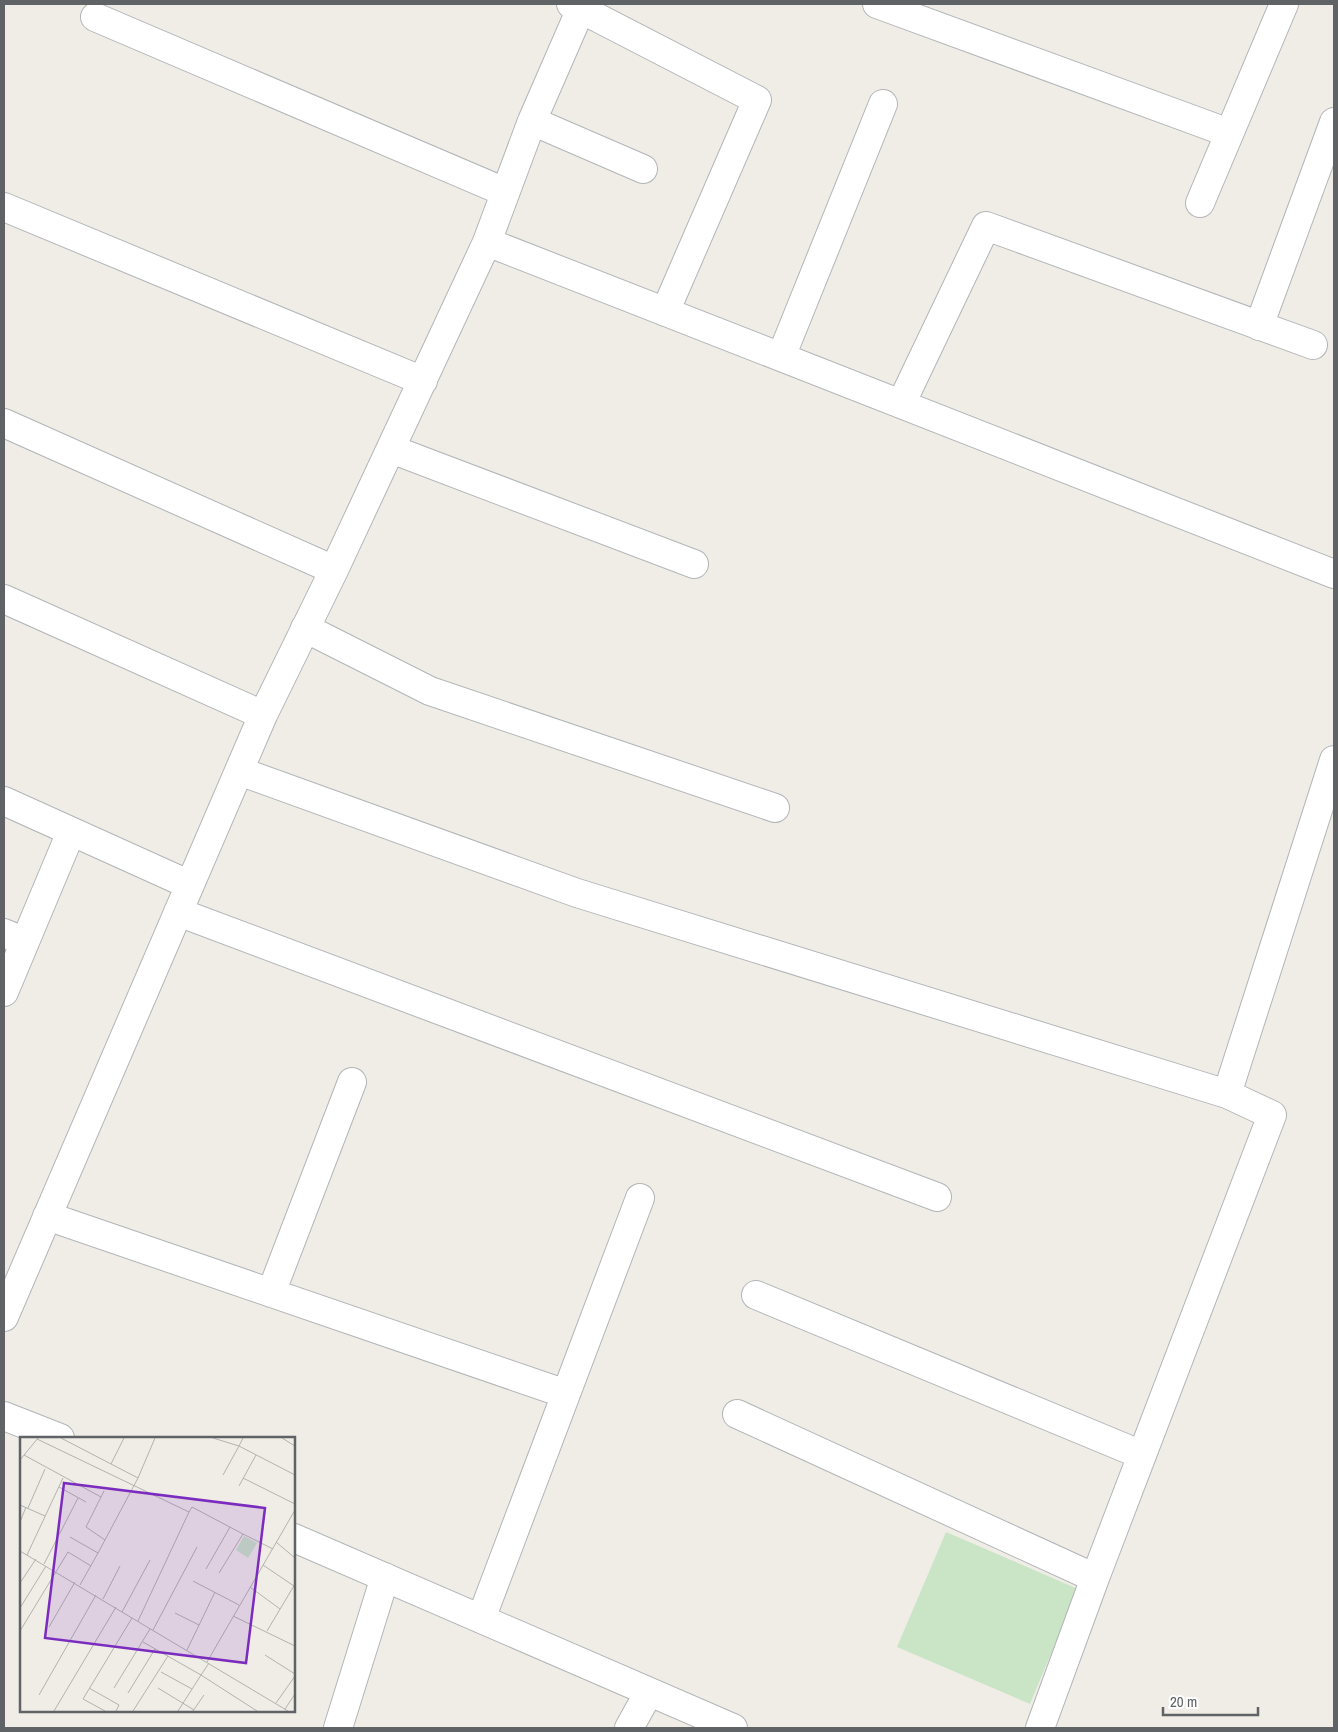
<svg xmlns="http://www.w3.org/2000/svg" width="1338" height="1732" viewBox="0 0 1338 1732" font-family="'Archivo Narrow',sans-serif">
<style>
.green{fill:#c9e5c6}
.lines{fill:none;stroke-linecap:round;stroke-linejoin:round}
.minor-casing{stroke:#b2b5b8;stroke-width:30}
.minor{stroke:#fff;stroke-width:28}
.inset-road{fill:none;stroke:#b2b2af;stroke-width:1}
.view{fill:#7b2cbf;fill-opacity:0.15;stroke:#7b2cbf;stroke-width:2.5}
.inset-edge{fill:none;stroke:#5f6366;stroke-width:2.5}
</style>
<rect width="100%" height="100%" fill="#f0ede7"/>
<!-- green -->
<path class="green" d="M946,1532L1078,1589L1030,1704L897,1647Z"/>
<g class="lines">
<defs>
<path id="minor" d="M571,4L757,100L665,312
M877,4L1229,133
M95,17L505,192
M532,121L643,169
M1200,203L1284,4
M4,207L423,381
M487,242L781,357L883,104
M1259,326L1334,122
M781,357L1334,574
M901,404L986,226L1313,345
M4,423L334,570
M391,449L694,564
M4,599L263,715L4,1317
M305,628L430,691L775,808
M263,715L334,570L487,242L532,121L583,4
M239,771L577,893L1227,1094
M4,801L190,885
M178,912L937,1197
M4,933L25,942
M4,992L71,832
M47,1216L566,1394
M271,1293L352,1082
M756,1295L1142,1455
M737,1414L1095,1578L1040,1728
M4,1416L60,1438
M294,1538L733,1728
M1095,1578L1272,1115L1227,1094L1334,760
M481,1619L640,1198
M338,1728L385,1577
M629,1728L649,1692"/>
</defs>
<!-- minor casing -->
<use href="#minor" class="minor-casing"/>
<!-- minor -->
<use href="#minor" class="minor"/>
</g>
<!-- overview -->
<g transform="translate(20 1437)">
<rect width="275" height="275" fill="#f0ede7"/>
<path d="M224,99L237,106L228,121L216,113Z" fill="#c9e5c6"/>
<path class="inset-road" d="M41,1L118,41M193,1L219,9L223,1M262,1L275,9M17,2L169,75L172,70L223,97M4,18L81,60M0,23L18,1M91,27L104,1M203,38L219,9L275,38M223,41L275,67M219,49L236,18M39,50L66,65M84,54L66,90L85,103M0,68L25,79M8,71L25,32M0,85L6,70M50,100L78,116L60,148M256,105L275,121M0,114L112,181M78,116L118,41L135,1M7,118L43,41M24,127L58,61M243,128L274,149M186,132L210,90M199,136L223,97L253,112M173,144L219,168M0,146L16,122M230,150L260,172M83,162L100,129M0,171L26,129M102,175L130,123M155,176L179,188M213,179L275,209M118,184L169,75M29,190L55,145M133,193L177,110M0,194L48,115L71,129M247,194L275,147M123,205L181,238L158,274M167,213L195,155M245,218L275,237M187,225L275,73M189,226L181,238L237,274M141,235L172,252M69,251L99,268L96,274M94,251L130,192M138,251L174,273M108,256L135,212M19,258L76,158M256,266L275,239M265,272L275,257M34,274L96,170M85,274L63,262L112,181L268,274M113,274L148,219M173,274L184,258"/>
<path class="view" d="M44,46L245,71L226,226L25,201Z"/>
<rect width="275" height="275" class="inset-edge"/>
</g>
<!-- border -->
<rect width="1338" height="1732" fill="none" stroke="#5f6366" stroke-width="10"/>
<!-- scale -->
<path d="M1163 1707v8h95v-8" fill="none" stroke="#5f6366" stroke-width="2.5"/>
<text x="1170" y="1707" font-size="15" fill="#5f6366" stroke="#ffffff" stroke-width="4" paint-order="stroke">20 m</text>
</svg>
